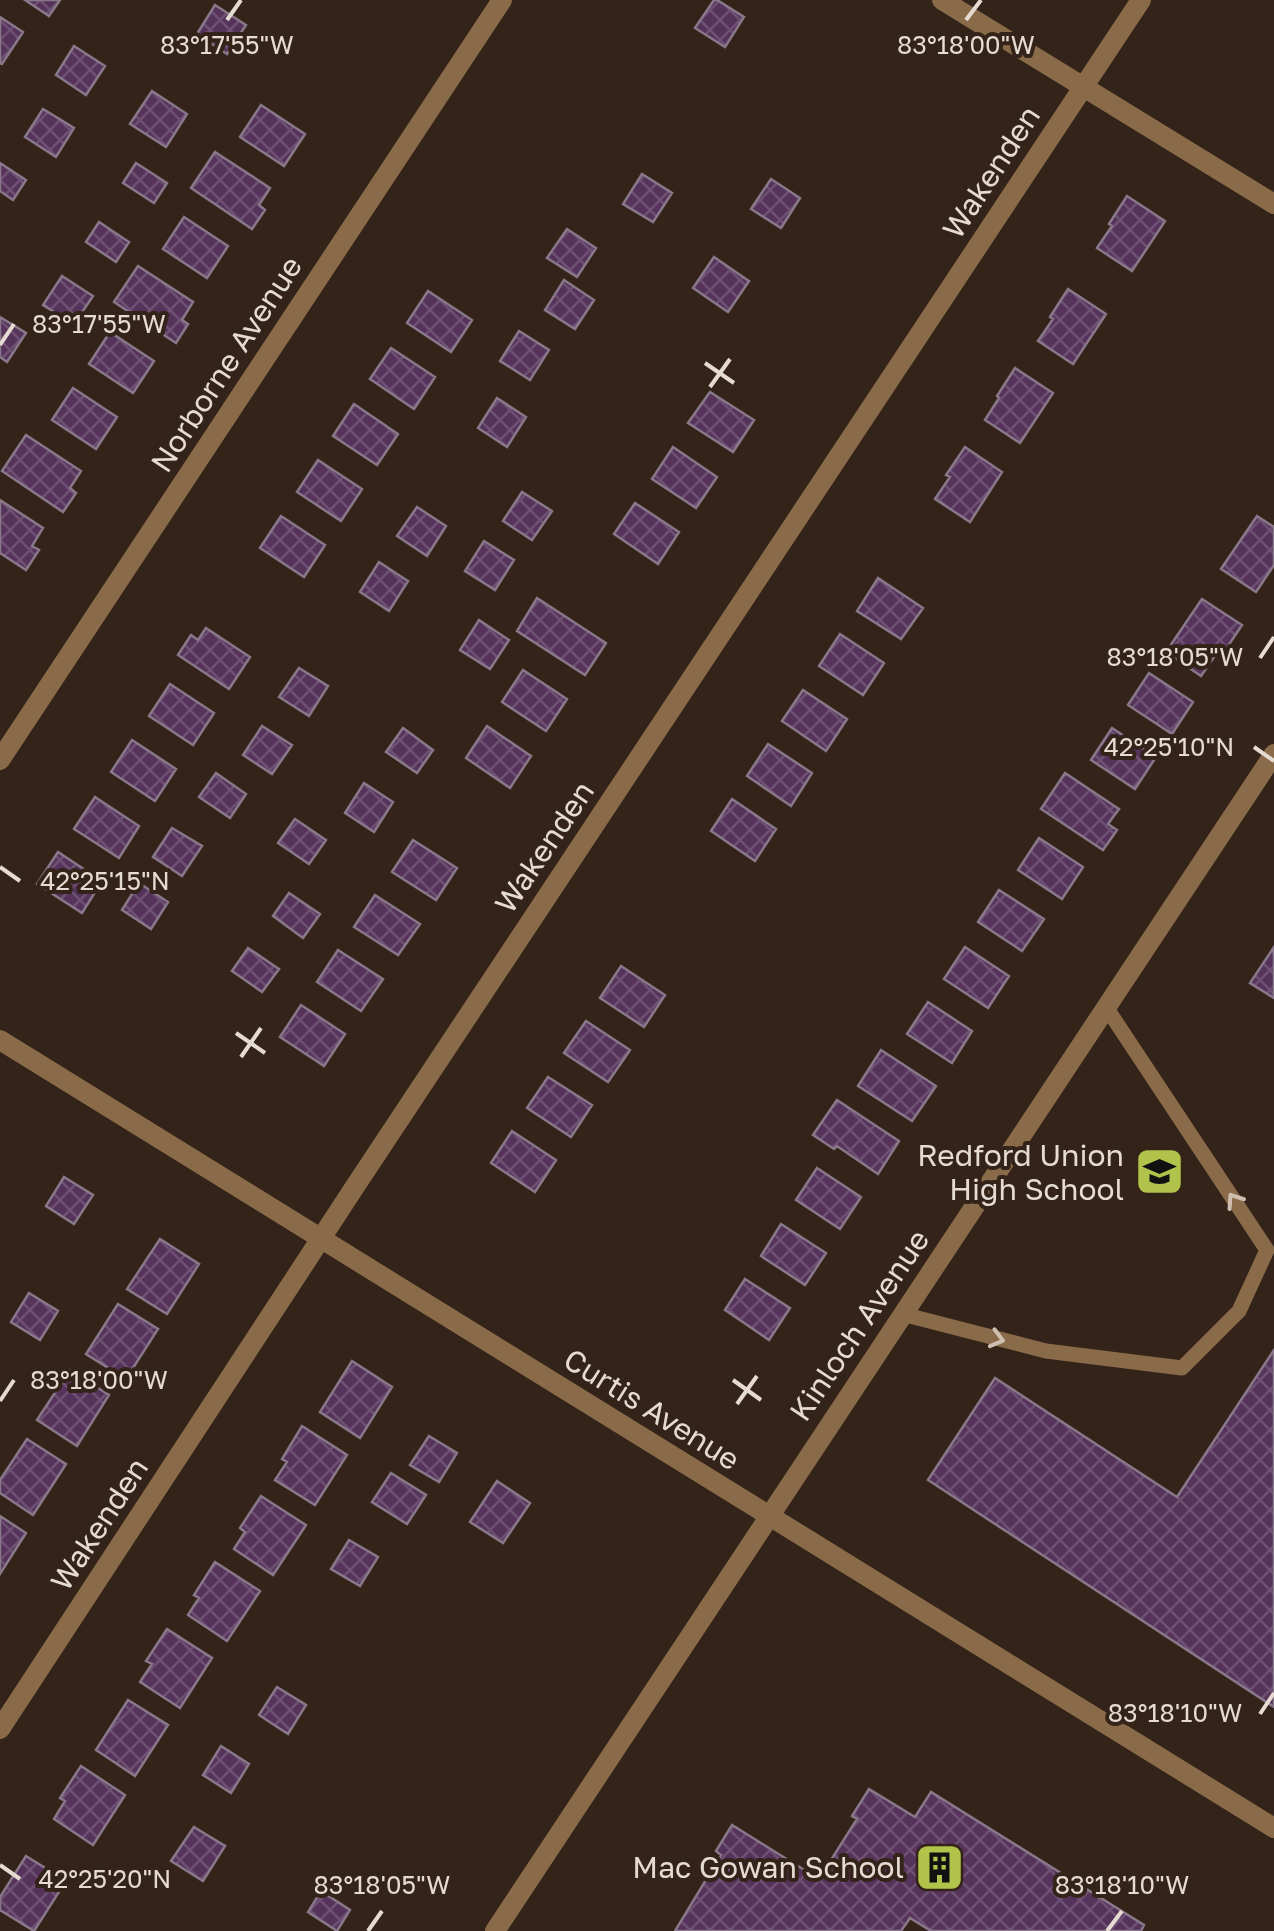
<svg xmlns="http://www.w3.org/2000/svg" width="1274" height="1931" viewBox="0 0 1274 1931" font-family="'Golos Text',sans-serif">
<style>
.building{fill:url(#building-cross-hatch);stroke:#88788a;stroke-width:2.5}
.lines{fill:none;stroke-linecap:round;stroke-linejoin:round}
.service{stroke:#8a6b49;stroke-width:15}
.minor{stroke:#8a6b49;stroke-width:20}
.oneway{stroke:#cfbfb0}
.ticks{fill:none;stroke:#e6dbd3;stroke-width:4}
.labels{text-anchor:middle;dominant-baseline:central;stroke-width:8;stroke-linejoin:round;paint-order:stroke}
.street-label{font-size:30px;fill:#e6dbd3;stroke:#332318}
.poi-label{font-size:30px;fill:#e6dbd3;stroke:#332318;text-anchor:end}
.ticks-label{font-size:25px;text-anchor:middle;fill:#e6dbd3;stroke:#332318;stroke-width:8;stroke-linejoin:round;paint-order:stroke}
</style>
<defs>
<pattern id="building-cross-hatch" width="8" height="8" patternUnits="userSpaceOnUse" patternTransform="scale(2.5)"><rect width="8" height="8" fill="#56335b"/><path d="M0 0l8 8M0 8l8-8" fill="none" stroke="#6e5072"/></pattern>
</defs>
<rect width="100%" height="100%" fill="#332318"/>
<!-- building -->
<path class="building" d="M25,0H60L49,16Z
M714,0H717L744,17L725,47L695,28Z
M215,5L246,25L227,54L197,34Z
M0,17L23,32L2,64L0,63Z
M74,46L105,66L86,95L56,75Z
M152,91L187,114L166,147L130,124Z
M261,105L305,134L284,166L240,137Z
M43,109L74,128L56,157L25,137Z
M215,152L270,188L259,205L265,210L252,229L191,188Z
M0,163L26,180L13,200L0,191Z
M136,163L167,183L154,203L123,183Z
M642,174L672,193L653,222L623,204Z
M771,179L800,198L781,228L751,209Z
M1127,196L1165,221L1132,271L1097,248L1112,226L1109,224Z
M184,217L228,246L207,278L163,249Z
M99,222L129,242L116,262L86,242Z
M567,229L596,248L577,277L547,258Z
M714,257L749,281L728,312L693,288Z
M138,266L193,302L182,320L188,324L176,343L114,302Z
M62,276L93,296L74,324L43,305Z
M564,280L594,300L575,329L545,310Z
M1068,289L1106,314L1073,364L1038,341L1053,319L1050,317Z
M428,291L472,320L451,352L407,323Z
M0,317L26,333L7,362L0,357Z
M519,331L549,350L530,380L500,361Z
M110,332L154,361L133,393L89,364Z
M391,348L435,377L414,409L370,379Z
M1015,368L1053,393L1020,443L985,420L999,398L997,396Z
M73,388L117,417L96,449L52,420Z
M710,392L754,420L733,452L688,423Z
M497,398L526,417L507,447L478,428Z
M354,404L398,434L377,465L333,436Z
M26,435L81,471L70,488L76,493L63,512L2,471Z
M673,447L717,477L696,508L652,479Z
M965,447L1002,472L970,522L935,499L950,477L946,475Z
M318,460L362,489L341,521L297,492Z
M522,492L552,511L532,540L503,521Z
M0,500L43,528L32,546L39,550L26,570L0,553Z
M635,503L679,532L658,564L614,534Z
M417,507L446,526L427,556L397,536Z
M281,516L325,545L304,577L260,548Z
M1257,516L1274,527V565L1256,592L1221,569Z
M484,541L514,560L495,590L465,571Z
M379,562L408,581L389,611L360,592Z
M878,578L923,608L901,639L857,611Z
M537,598L606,643L585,675L517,631Z
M1202,599L1242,625L1226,649L1221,647L1201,676L1166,652Z
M479,620L509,640L490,669L460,650Z
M206,628L250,657L229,689L178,655L191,635L198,640Z
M840,634L884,663L863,695L819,666Z
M299,668L328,686L309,716L279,697Z
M523,670L567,699L546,731L502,702Z
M1149,673L1193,702L1172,734L1128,705Z
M170,684L214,713L193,745L149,716Z
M803,690L847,719L826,751L782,721Z
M262,726L292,745L272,774L243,755Z
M487,726L531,756L510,788L466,758Z
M403,728L433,750L417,773L386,752Z
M1112,728L1156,757L1135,789L1091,760Z
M132,740L176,769L155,801L111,772Z
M768,744L812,773L791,806L747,776Z
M216,773L246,794L230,818L199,797Z
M1065,773L1119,809L1108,824L1117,830L1103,850L1041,809Z
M364,783L393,802L374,832L345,813Z
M95,797L139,826L119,858L74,829Z
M732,799L776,829L755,861L711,831Z
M295,819L326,840L309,864L278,843Z
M172,828L202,846L182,876L153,857Z
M1039,838L1083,867L1062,899L1018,870Z
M413,840L457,868L436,900L392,872Z
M58,852L102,881L82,913L37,884Z
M139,883L168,902L151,929L122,910Z
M999,890L1044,919L1022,951L978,922Z
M289,893L320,914L303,938L273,916Z
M375,895L420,924L398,955L354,927Z
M965,947L1009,976L988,1008L944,979Z
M1274,947V998L1250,983Z
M248,948L279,969L262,992L232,971Z
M338,950L383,979L361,1011L317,982Z
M621,966L665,995L644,1027L600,998Z
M928,1002L972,1031L952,1063L907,1034Z
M301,1005L345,1034L324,1066L280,1037Z
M586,1021L630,1050L608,1082L564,1053Z
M881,1050L936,1086L912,1121L858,1086Z
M548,1077L592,1105L571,1137L527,1108Z
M837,1100L899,1141L878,1174L837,1146L834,1149L813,1135Z
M512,1131L556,1160L535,1192L491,1163Z
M817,1168L861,1197L840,1229L796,1200Z
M64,1177L93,1195L74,1224L46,1206Z
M781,1224L826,1253L805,1285L761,1256Z
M160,1239L199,1264L167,1314L127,1289Z
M745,1279L790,1308L769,1340L725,1310Z
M29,1293L58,1311L40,1340L11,1322Z
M118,1304L158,1329L126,1379L86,1354Z
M1274,1350V1707L928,1480L995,1378L1177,1497Z
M352,1361L392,1387L360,1438L320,1412Z
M70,1370L109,1395L77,1446L37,1420Z
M302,1426L347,1455L315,1505L275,1480L287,1462L282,1459Z
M429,1436L457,1453L439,1482L410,1465Z
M27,1439L66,1464L33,1515L0,1493V1480Z
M391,1473L426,1495L407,1524L372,1502Z
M497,1481L530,1503L503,1543L470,1522Z
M261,1496L306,1525L273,1575L234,1549L245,1532L240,1528Z
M0,1516L26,1533L0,1574Z
M349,1540L378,1557L360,1586L331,1569Z
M215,1562L260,1591L227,1641L188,1615L199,1598L194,1595Z
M167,1629L212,1658L180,1708L140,1682L152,1664L146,1661Z
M277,1687L306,1705L288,1734L259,1715Z
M128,1700L168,1725L135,1776L96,1750Z
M221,1746L249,1764L231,1793L203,1775Z
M81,1766L125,1795L93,1845L54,1819L65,1801L60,1798Z
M869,1789L915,1817L931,1792L1144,1925L1141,1931H931L910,1918L901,1931H675L721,1855L716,1851L732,1825L819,1879L857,1819L852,1816Z
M194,1827L225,1846L203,1881L171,1861Z
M26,1856L66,1881L34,1931L0,1910V1897Z
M321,1891L350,1910L337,1931L308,1912Z"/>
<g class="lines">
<!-- service -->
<path class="service" d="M902,1314L1046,1351L1182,1368L1239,1311L1267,1250L1106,1007"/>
<!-- minor -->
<path class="minor" d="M942,0L1274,204
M0,760L502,0
M0,1040L1274,1828
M0,1729L354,1188L1141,0
M495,1931L1274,754"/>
</g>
<!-- one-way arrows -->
<defs><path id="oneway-chevron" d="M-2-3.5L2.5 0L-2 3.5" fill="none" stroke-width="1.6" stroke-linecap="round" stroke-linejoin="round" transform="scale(2.5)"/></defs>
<g class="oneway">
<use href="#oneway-chevron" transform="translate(1234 1200) rotate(-124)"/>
<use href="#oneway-chevron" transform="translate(997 1339) rotate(15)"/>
</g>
<!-- ticks -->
<path class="ticks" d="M227,20L241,0M966,20L981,0M0,345L14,324M705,363L734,383M710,387L730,359M1260,658L1274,637M1254,747L1274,761M0,867L20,881M236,1033L265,1053M241,1057L261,1028M733,1380L761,1400M0,1401L14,1380M737,1404L757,1376M1260,1714L1274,1693M0,1865L20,1879M368,1931L382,1911M1107,1931L1122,1911"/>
<!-- icons -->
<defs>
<symbol id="school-square" viewBox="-11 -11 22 22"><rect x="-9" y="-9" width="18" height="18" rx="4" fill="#b2c34c" stroke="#332318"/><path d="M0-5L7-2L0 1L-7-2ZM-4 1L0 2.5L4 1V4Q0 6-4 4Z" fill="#111"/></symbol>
<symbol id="building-square" viewBox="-11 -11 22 22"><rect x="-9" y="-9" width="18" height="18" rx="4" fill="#b2c34c" stroke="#332318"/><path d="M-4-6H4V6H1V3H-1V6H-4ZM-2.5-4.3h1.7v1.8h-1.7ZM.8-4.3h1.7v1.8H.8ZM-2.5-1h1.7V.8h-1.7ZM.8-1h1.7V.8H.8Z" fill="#111"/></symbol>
</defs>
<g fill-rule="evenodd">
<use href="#school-square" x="1132" y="1144" width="55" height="55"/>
<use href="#building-square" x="912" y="1840" width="55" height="55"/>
</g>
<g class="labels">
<!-- street labels -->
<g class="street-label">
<text transform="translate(991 172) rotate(-57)">Wakenden</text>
<text transform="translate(226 364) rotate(-57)">Norborne Avenue</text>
<text transform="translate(544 847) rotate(-56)">Wakenden</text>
<text transform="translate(859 1325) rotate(-56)">Kinloch Avenue</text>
<text transform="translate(652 1409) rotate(32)">Curtis Avenue</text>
<text transform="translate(99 1524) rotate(-57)">Wakenden</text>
</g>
<!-- poi labels -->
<g class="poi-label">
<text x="1124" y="1155">Redford Union<tspan x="1124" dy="34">High School</tspan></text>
<text x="904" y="1867">Mac Gowan School</text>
</g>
</g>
<g class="ticks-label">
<text x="227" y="54">83°17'55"W</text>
<text x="966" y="54">83°18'00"W</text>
<text x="99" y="333">83°17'55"W</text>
<text x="1175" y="666">83°18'05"W</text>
<text x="1169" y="756">42°25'10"N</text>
<text x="105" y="890">42°25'15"N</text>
<text x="99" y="1389">83°18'00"W</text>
<text x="1175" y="1722">83°18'10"W</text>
<text x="105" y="1888">42°25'20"N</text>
<text x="382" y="1894">83°18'05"W</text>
<text x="1122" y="1894">83°18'10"W</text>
</g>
</svg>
